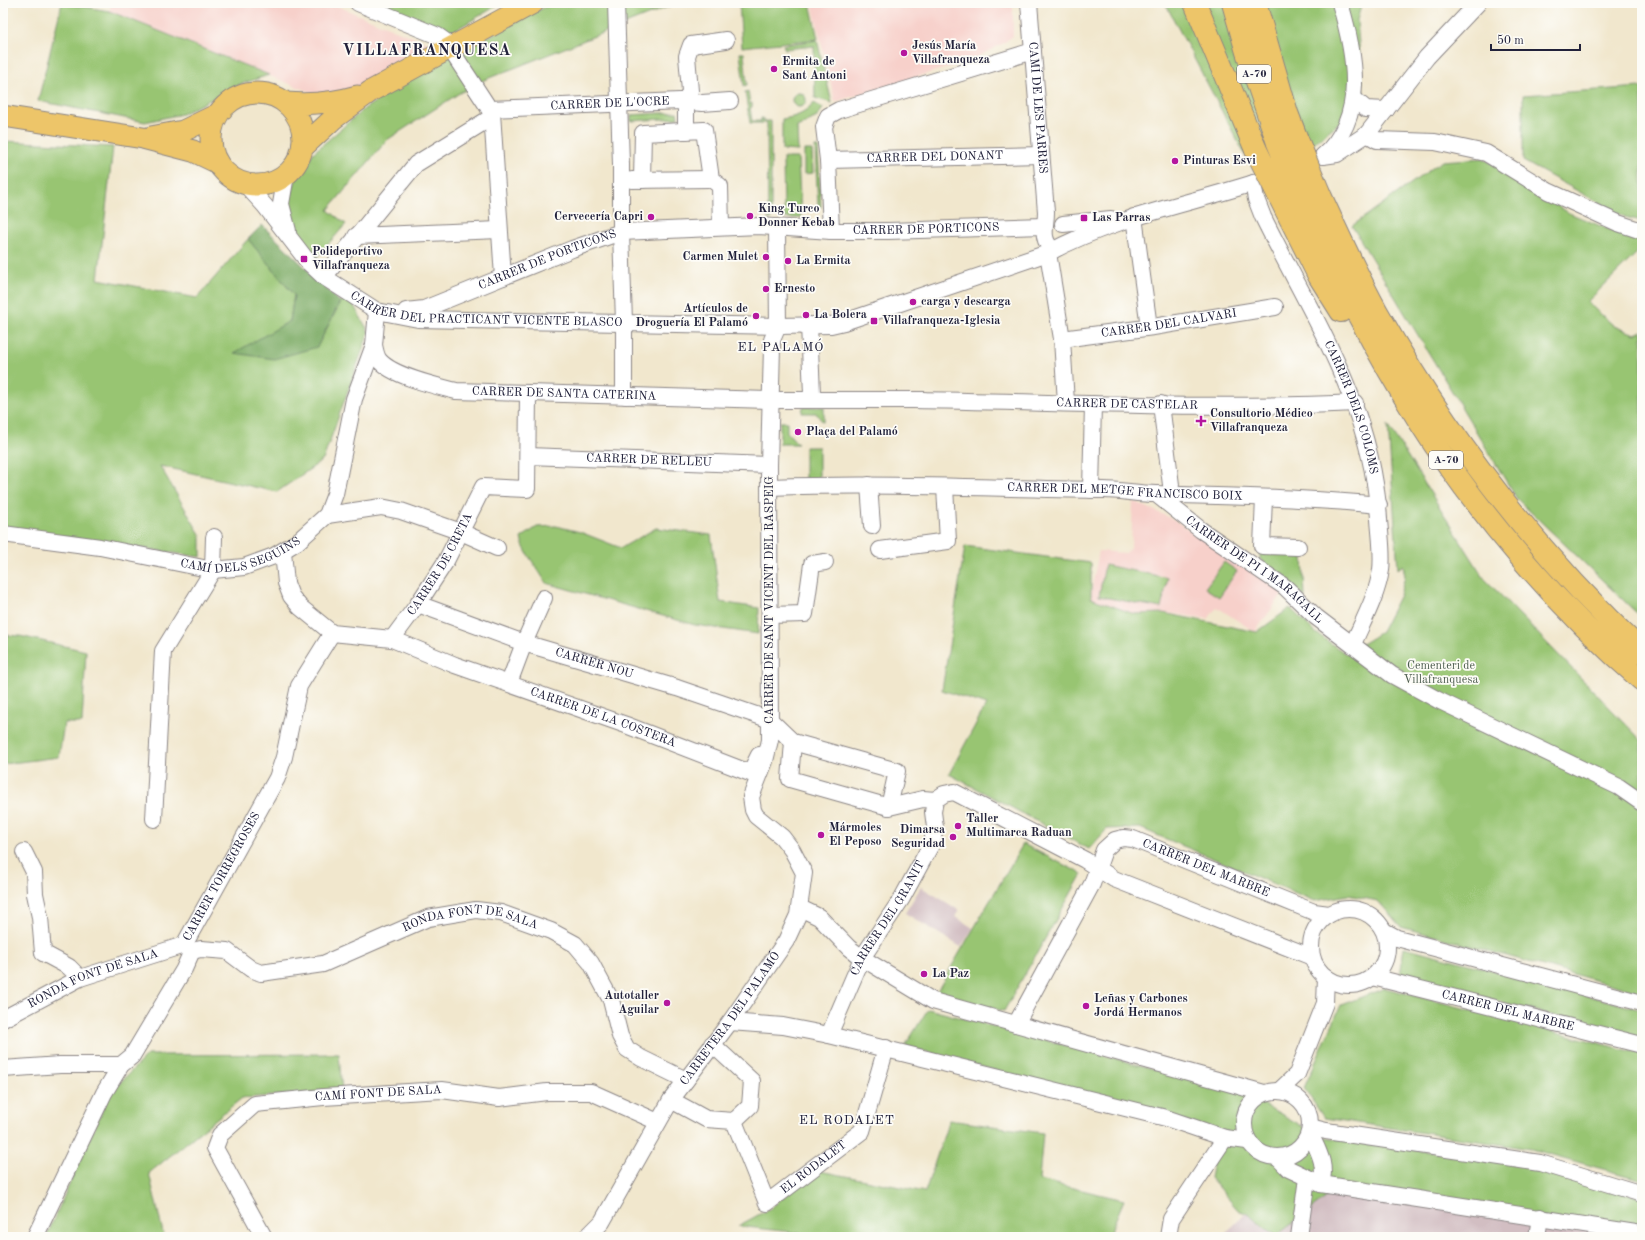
<svg xmlns="http://www.w3.org/2000/svg" width="1645" height="1240" viewBox="0 0 1645 1240" font-family="'Old Standard TT',serif">
<style>
.built{fill:#f7d0ca}
.industrial{fill:#d2bec2}
.green{fill:#98c572;stroke:#5d7456}
.forest{fill:#7aaa64;stroke:#4e6650}
.lines{fill:none;stroke-linecap:round;stroke-linejoin:round}
.minor-casing{stroke:#8a8484;stroke-width:18}
.major-casing{stroke:#8a8484;stroke-width:23}
.highway-casing{stroke:#8a8484;stroke-width:24}
.minor{stroke:#fff;stroke-width:16}
.major{stroke:#edc569;stroke-width:21}
.highway{stroke:#edc569;stroke-width:22}
.highway-bridge-casing{stroke:#8a8484;stroke-width:24;stroke-linecap:butt}
.highway-bridge{stroke:#edc569;stroke-width:22}
.poi-dot{fill:#b5179e;stroke:#fdfcf7;stroke-width:1.5}
.labels{text-anchor:middle;dominant-baseline:central;stroke-width:3.5;stroke-linejoin:round;paint-order:stroke}
.shield{fill:#fdfcf7;stroke:#646373;stroke-width:1}
.shield-label{font-size:11px;font-weight:bold;fill:#22223b}
.poi-label{font-size:12px;font-weight:bold;fill:#22223b;stroke:#fdfcf7;text-anchor:start}
.street-label{font-size:12px;fill:#22223b;stroke:#fdfcf7}
.park-label{font-size:12px;fill:#4b5b4e;stroke:#fdfcf7}
.neighbourhood-label{font-size:13px;letter-spacing:1px;fill:#22223b;stroke:#fdfcf7}
.district-label{font-size:16px;font-weight:bold;letter-spacing:1px;fill:#22223b;stroke:#fdfcf7}
</style>
<rect width="100%" height="100%" fill="#fdfcf7"/>
<filter id="ink" filterUnits="userSpaceOnUse"><feTurbulence type="fractalNoise" baseFrequency=".025" numOctaves="2"/><feDisplacementMap in="SourceGraphic" scale="8" xChannelSelector="R" yChannelSelector="G"/><feConvolveMatrix kernelMatrix="1 2 1 2 8 2 1 2 1" color-interpolation-filters="sRGB"/></filter>
<filter id="wash" filterUnits="userSpaceOnUse"><feTurbulence type="fractalNoise" baseFrequency=".012" numOctaves="4" result="noise"/><feDisplacementMap in="SourceGraphic" scale="16" xChannelSelector="R" yChannelSelector="G"/><feGaussianBlur stdDeviation="0.9" result="paint"/><feColorMatrix in="noise" values="0 0 0 0 0 0 0 0 0 0 0 0 0 0 0 0 0 1.4 0 .05"/><feComposite in="paint" operator="in"/></filter>
<g filter="url(#wash)">
<rect width="100%" height="100%" fill="#f1e7cd"/>
<!-- built -->
<path class="built" d="M112,3H330L434,46L358,89L315,94L109,11Z
M812,3H1013V36L1002,44L969,61L835,102Z
M1133,501L1173,519L1283,593L1255,632L1217,607L1208,619L1169,613L1134,614L1090,598L1099,551L1126,553L1131,548Z"/>
<!-- industrial -->
<path class="industrial" d="M921,887L959,910L956,917L973,928L961,947L905,913Z
M1333,1192L1642,1237H1222L1246,1213L1276,1236Z"/>
<!-- green -->
<path class="green" d="M62,3L109,11L269,75L241,84L182,114L145,122L38,101Z
M377,3H502L448,34Z
M553,3H678L484,80L474,87L461,92L387,140L328,210L346,224L315,259L293,231L289,203L296,179L313,153L364,109L425,69Z
M739,3H810L818,39L742,47Z
M1165,3H1362L1357,20L1364,103L1311,145L1245,155Z
M817,40L832,103L815,98L814,46L785,49L783,45Z
M740,53H744L747,85L744,86Z
M1642,87V221L1625,217L1523,161V95Z
M748,91L750,104L752,103V107L750,108L752,121H761V118H763V121H771V219H768L767,123H750L745,92Z
M792 100a7 7 0 1 1 14 0a7 7 0 1 1-14 0Z
M814,103L823,108L817,117L797,127L798,151L782,150V119C796,117 805,114 814,103Z
M677,112L678,118L631,121V115Z
M3,141L113,147L98,279L197,298L248,239L294,295L290,321L235,353L317,347L346,292L369,332L323,460L277,492L160,466L201,536V557L3,528Z
M815,147H818L821,207H818Z
M804,150H812L813,173L804,174Z
M783,158H798L801,218H784Z
M1483,158L1569,213L1642,243V248L1587,302L1614,326L1635,334L1642,331V618L1517,499L1352,226L1442,161Z
M803,407H824V421H822L816,413H802Z
M780,422H787V432L798,444H780Z
M1388,425L1484,578L1642,741V993L1401,927L1378,901L1348,895L1315,901L1140,828L1107,829L1089,849L949,774L986,705L942,690L965,546L1091,563V598L1134,614L1163,613L1257,632L1290,608L1316,633L1346,654L1381,632L1400,595L1405,576L1403,565L1398,569Z
M805,447H819V480H805Z
M556,526L580,532L621,548L656,528L711,535L720,602L759,608L758,634L695,625L546,583C540,571 522,550 521,538L537,527Z
M1260,552L1303,556L1305,597L1260,559Z
M1224,562L1237,571L1219,597L1205,588Z
M1105,565L1168,578L1161,608L1099,596Z
M3,635L20,636L86,651L82,723H64L59,757L3,764Z
M1023,844L1082,874L1004,1011L935,995Z
M1404,947L1642,1010V1038L1400,976Z
M1385,988L1642,1054V1180L1531,1149L1324,1118L1304,1088L1341,1005Z
M928,1009L1241,1092L1324,1138L1544,1167L1642,1198V1232L1333,1192L1276,1236L1246,1213L1239,1211L1210,1178L1219,1131L905,1046Z
M339,1054L342,1091L242,1098L149,1173L164,1237H46L110,1093L147,1055Z
M949,1120L1043,1133L1039,1180L1124,1200L1108,1237H834L738,1226L771,1208L815,1170L925,1192Z"/>
<!-- forest -->
<path class="forest" d="M262,225L340,302L317,347L274,359L234,353L290,321L294,295L248,239Z"/>
</g>
<g filter="url(#ink)">
<g class="lines">
<defs>
<g id="minor">
<path d="M358,3L438,36L445,41L492,113L503,277"/>
<path d="M616,3L621,165V232L624,322V391L626,396"/>
<path id="s1" d="M1029,3L1046,212C1046,227 1040,239 1053,250"/>
<path d="M1354,99L1366,109L1386,110"/>
<path id="s2" d="M489,109L680,101L702,103L730,101"/>
<path d="M686,131V103L690,91L687,56L691,45L726,40"/>
<path d="M1367,134L1377,140L1435,142L1486,153L1548,191L1618,223L1642,231"/>
<path d="M1323,156L1337,154L1367,134L1427,57L1478,3"/>
<path d="M1323,156C1368,116 1355,54 1340,3"/>
<path id="s3" d="M828,160L1041,155"/>
<path d="M286,175L281,204L288,231"/>
<path d="M632,180L711,179"/>
<path d="M642,180L643,133L704,130L711,179L720,186L721,227"/>
<path id="s4" d="M1253,183L1256,199L1263,217C1312,317 1372,404 1379,519C1380,535 1383,554 1381,570C1377,596 1363,621 1353,644"/>
<path id="s5" d="M245,184L265,206L309,263L324,277L377,311L418,319L778,326L831,325L844,322L1048,253C1116,216 1191,204 1263,180"/>
<path d="M1134,217L1149,327"/>
<path d="M1063,224L1111,219"/>
<path d="M831,231L828,160L824,127L828,116L839,110L1033,51"/>
<path d="M356,236L499,230"/>
<path d="M1048,253L1062,339L1066,403"/>
<path d="M324,277L416,164L492,117"/>
<path id="s6" d="M406,311L424,309L572,249L621,232L759,226L831,231H888L1044,226"/>
<path d="M809,325L812,394"/>
<path id="s7" d="M1062,339L1153,327L1275,307"/>
<path id="s8" d="M374,345C375,350 376,356 379,360C392,376 436,386 456,391L771,400H923"/>
<path id="s9" d="M913,400C1060,402 1208,410 1355,403"/>
<path d="M1161,404L1171,485"/>
<path id="s10" d="M528,456L769,465"/>
<path d="M869,485L872,526"/>
<path id="s11" d="M770,487C881,483 993,488 1104,490C1121,490 1138,494 1156,494C1230,497 1305,497 1379,505"/>
<path d="M1091,490L1093,404"/>
<path id="s12" d="M1156,494L1201,530L1285,587L1316,617L1392,675L1438,700L1619,787L1642,803"/>
<path d="M1264,498L1262,546L1298,547"/>
<path d="M327,515L381,507L401,511L461,532L497,548"/>
<path id="s13" d="M3,534L100,547L213,570L244,567L274,556L297,542L327,515L335,494L354,399L374,345L377,311"/>
<path d="M880,550L948,541L945,487"/>
<path id="s14" d="M283,552L286,583L291,596L300,607L332,633L392,639L455,665L626,725L750,773L759,755"/>
<path d="M213,570L214,537"/>
<path id="s15" d="M418,604L524,643L677,688L759,716L770,720L793,742L790,779L889,807L923,799L935,800"/>
<path d="M770,615L805,614L812,564L825,562"/>
<path id="s16" d="M392,639L418,604L446,561L483,487L527,489L528,394"/>
<path d="M509,683L524,643L544,598"/>
<path d="M793,742L897,771L889,807"/>
<path d="M935,800L944,794L954,792L1085,860L1114,879L1312,957"/>
<path d="M154,819L163,651L213,570"/>
<path d="M24,852L34,872L35,894L40,917L43,953L69,967L80,978"/>
<path d="M800,908L819,917L849,948L862,958L933,1001L1264,1093"/>
<circle cx="1349" cy="947" r="38"/>
<path d="M1384,931L1397,938L1642,1003"/>
<path id="s17" d="M192,951L201,949L227,951L251,969L261,973L323,964L428,918L476,910L501,913L551,931L575,944L591,963L611,1000L620,1036L627,1049L641,1058L686,1080"/>
<path id="s18" d="M192,951L184,945L277,778L284,757L299,686L332,633"/>
<path id="s19" d="M1373,977L1642,1045"/>
<path id="s20" d="M3,1019L80,978L184,945"/>
<path d="M730,1022L783,1026L829,1035L1166,1118L1225,1138L1247,1141"/>
<path id="s21" d="M1016,1024L1092,884L1104,850L1115,840L1123,838L1133,839L1314,912L1329,914"/>
<path id="s22" d="M829,1035L862,958L902,898L932,843L935,827L933,812L935,800"/>
<path d="M3,1069L60,1065H121"/>
<path d="M1280,1090L1297,1074L1325,1003L1326,977"/>
<circle cx="1277" cy="1124" r="33"/>
<path d="M671,1100L706,1119L734,1121L750,1106L752,1081L712,1044"/>
<path id="s23" d="M734,1121L767,1203L862,1131L886,1048"/>
<path d="M1310,1127L1326,1131L1540,1163L1642,1194"/>
<path d="M1310,1133C1318,1151 1327,1164 1321,1184"/>
<path d="M1278,1158L1289,1169L1321,1184L1642,1234"/>
<path d="M35,1237L104,1093L121,1065L132,1056L184,969L192,951"/>
<path id="s24" d="M264,1237L215,1148L220,1135L255,1104L323,1097L442,1090L499,1098L547,1092H591L658,1122"/>
<path id="s25" d="M587,1237L602,1222L671,1100L730,1022L786,941L798,915L804,873L792,850L782,837L756,816L753,810L751,797L765,761L770,740L769,465L772,346V340L778,326L777,227"/>
<path d="M1168,1237L1171,1219L1225,1138"/>
<path d="M1299,1237L1307,1178"/>
<path d="M1537,1237L1540,1217"/>
</g>
<path id="major" d="M211 139a46 46 0 1 1 92 0a46 46 0 1 1-92 0Z
M287,103C312,105 333,103 357,96
M3,116L143,138L193,151L218,163
M151,137L183,131L218,114
M303,147L333,119L371,91L533,3"/>
<path id="highway" d="M1195,3L1256,150
M1233,3L1247,52L1278,143
M1255,3L1287,113L1296,137
M1320,195C1338,234 1356,274 1377,312C1448,437 1537,553 1642,652
M1302,201C1338,277 1375,351 1420,422C1478,514 1560,609 1642,680
M1286,210L1319,276L1341,311"/>
</defs>
<!-- minor casing -->
<use href="#minor" class="minor-casing"/>
<!-- major casing -->
<use href="#major" class="major-casing"/>
<!-- highway casing -->
<use href="#highway" class="highway-casing"/>
<!-- minor -->
<use href="#minor" class="minor"/>
<!-- major -->
<use href="#major" class="major"/>
<!-- highway -->
<use href="#highway" class="highway"/>
<defs>
<path id="highway-bridge" d="M1296,137L1320,195
M1278,143L1302,201
M1256,150L1286,210"/>
</defs>
<!-- highway-bridge casing -->
<use href="#highway-bridge" class="highway-bridge-casing"/>
<!-- highway-bridge -->
<use href="#highway-bridge" class="highway-bridge"/>
</g>
</g>
<!-- markers -->
<g class="poi-dot">
<circle cx="904" cy="53" r="4"/>
<circle cx="774" cy="69" r="4"/>
<circle cx="1175" cy="161" r="4"/>
<circle cx="750" cy="216" r="4"/>
<circle cx="651" cy="217" r="4"/>
<rect x="1080" y="214" width="8" height="8" rx="2"/>
<circle cx="766" cy="257" r="4"/>
<rect x="300" y="255" width="8" height="8" rx="2"/>
<circle cx="788" cy="261" r="4"/>
<circle cx="766" cy="289" r="4"/>
<circle cx="913" cy="302" r="4"/>
<circle cx="806" cy="315" r="4"/>
<circle cx="756" cy="316" r="4"/>
<rect x="870" y="317" width="8" height="8" rx="2"/>
<path d="M1199 415h4v4h4v4h-4v4h-4v-4h-4v-4h4z"/>
<circle cx="798" cy="432" r="4"/>
<circle cx="958" cy="826" r="4"/>
<circle cx="821" cy="835" r="4"/>
<circle cx="953" cy="837" r="4"/>
<circle cx="924" cy="974" r="4"/>
<circle cx="667" cy="1003" r="4"/>
<circle cx="1086" cy="1006" r="4"/>
</g>
<g class="labels">
<!-- shield labels -->
<g class="shield">
<rect x="1237" y="65" width="34" height="18" rx="3"/>
<rect x="1429" y="451" width="34" height="18" rx="3"/>
</g>
<g class="shield-label">
<text x="1254" y="74">A-70</text>
<text x="1446" y="460">A-70</text>
</g>
<!-- poi labels -->
<g class="poi-label">
<text x="912" y="46">Jesús María<tspan x="912" dy="14">Villafranqueza</tspan></text>
<text x="782" y="62">Ermita de<tspan x="782" dy="14">Sant Antoni</tspan></text>
<text x="1183" y="161">Pinturas Esvi</text>
<text x="758" y="209">King Turco<tspan x="758" dy="14">Donner Kebab</tspan></text>
<text x="643" y="217" text-anchor="end">Cervecería Capri</text>
<text x="1092" y="218">Las Parras</text>
<text x="312" y="252">Polideportivo<tspan x="312" dy="14">Villafranqueza</tspan></text>
<text x="758" y="257" text-anchor="end">Carmen Mulet</text>
<text x="796" y="261">La Ermita</text>
<text x="774" y="289">Ernesto</text>
<text x="921" y="302">carga y descarga</text>
<text x="748" y="309" text-anchor="end">Artículos de<tspan x="748" dy="14">Droguería El Palamó</tspan></text>
<text x="814" y="315">La Bolera</text>
<text x="882" y="321">Villafranqueza-Iglesia</text>
<text x="1210" y="414">Consultorio Médico<tspan x="1210" dy="14">Villafranqueza</tspan></text>
<text x="806" y="432">Plaça del Palamó</text>
<text x="966" y="819">Taller<tspan x="966" dy="14">Multimarca Raduan</tspan></text>
<text x="829" y="828">Mármoles<tspan x="829" dy="14">El Peposo</tspan></text>
<text x="945" y="830" text-anchor="end">Dimarsa<tspan x="945" dy="14">Seguridad</tspan></text>
<text x="932" y="974">La Paz</text>
<text x="659" y="996" text-anchor="end">Autotaller<tspan x="659" dy="14">Aguilar</tspan></text>
<text x="1094" y="999">Leñas y Carbones<tspan x="1094" dy="14">Jordá Hermanos</tspan></text>
</g>
<!-- street labels -->
<g class="street-label">
<text stroke="none"><textPath href="#s2" startOffset="121">CARRER DE L'OCRE</textPath></text>
<text stroke="none"><textPath href="#s1" startOffset="105">CAMÍ DE LES PARRES</textPath></text>
<text stroke="none"><textPath href="#s3" startOffset="107">CARRER DEL DONANT</textPath></text>
<text stroke="none"><textPath href="#s6" startOffset="535">CARRER DE PORTICONS</textPath></text>
<text stroke="none"><textPath href="#s6" startOffset="151">CARRER DE PORTICONS</textPath></text>
<text stroke="none"><textPath href="#s5" startOffset="293">CARRER DEL PRACTICANT VICENTE BLASCO</textPath></text>
<text stroke="none"><textPath href="#s7" startOffset="108">CARRER DEL CALVARI</textPath></text>
<text stroke="none"><textPath href="#s8" startOffset="208">CARRER DE SANTA CATERINA</textPath></text>
<text stroke="none"><textPath href="#s9" startOffset="214">CARRER DE CASTELAR</textPath></text>
<text stroke="none"><textPath href="#s4" startOffset="246">CARRER DELS COLOMS</textPath></text>
<text stroke="none"><textPath href="#s10" startOffset="121">CARRER DE RELLEU</textPath></text>
<text stroke="none"><textPath href="#s11" startOffset="355">CARRER DEL METGE FRANCISCO BOIX</textPath></text>
<text stroke="none"><textPath href="#s13" startOffset="243">CAMÍ DELS SEGUINS</textPath></text>
<text stroke="none"><textPath href="#s16" startOffset="89">CARRER DE CRETA</textPath></text>
<text stroke="none"><textPath href="#s12" startOffset="124">CARRER DE PI I MARAGALL</textPath></text>
<text transform="translate(770 600) rotate(-90)">CARRER DE SANT VICENT DEL RASPEIG</text>
<text stroke="none"><textPath href="#s15" startOffset="186">CARRER NOU</textPath></text>
<text stroke="none"><textPath href="#s14" startOffset="386">CARRER DE LA COSTERA</textPath></text>
<text stroke="none"><textPath href="#s21" startOffset="307">CARRER DEL MARBRE</textPath></text>
<text stroke="none"><textPath href="#s18" startOffset="88">CARRER TORREGROSES</textPath></text>
<text stroke="none"><textPath href="#s22" startOffset="131">CARRER DEL GRANIT</textPath></text>
<text stroke="none"><textPath href="#s17" startOffset="296">RONDA FONT DE SALA</textPath></text>
<text stroke="none"><textPath href="#s20" startOffset="99">RONDA FONT DE SALA</textPath></text>
<text stroke="none"><textPath href="#s19" startOffset="139">CARRER DEL MARBRE</textPath></text>
<text stroke="none"><textPath href="#s25" startOffset="262">CARRETERA DEL PALAMÓ</textPath></text>
<text stroke="none"><textPath href="#s24" startOffset="286">CAMÍ FONT DE SALA</textPath></text>
<text stroke="none"><textPath href="#s23" startOffset="147">EL RODALET</textPath></text>
</g>
<!-- park labels -->
<g class="park-label">
<text x="1441" y="666">Cementeri de<tspan x="1441" dy="14">Villafranquesa</tspan></text>
</g>
<!-- neighbourhood labels -->
<g class="neighbourhood-label">
<text x="781" y="347">EL PALAMÓ</text>
<text x="847" y="1120">EL RODALET</text>
</g>
<!-- district labels -->
<g class="district-label">
<text x="427" y="51">VILLAFRANQUESA</text>
</g>
</g>
<!-- margin -->
<rect width="1645" height="1240" fill="none" stroke="#fdfcf7" stroke-width="16"/>
<!-- scale -->
<path d="M1491 44v6h89v-6" fill="none" stroke="#22223b" stroke-width="2"/>
<text x="1497" y="44" font-size="12" fill="#22223b" stroke="#fdfcf7" stroke-width="3" paint-order="stroke">50 m</text>
</svg>
